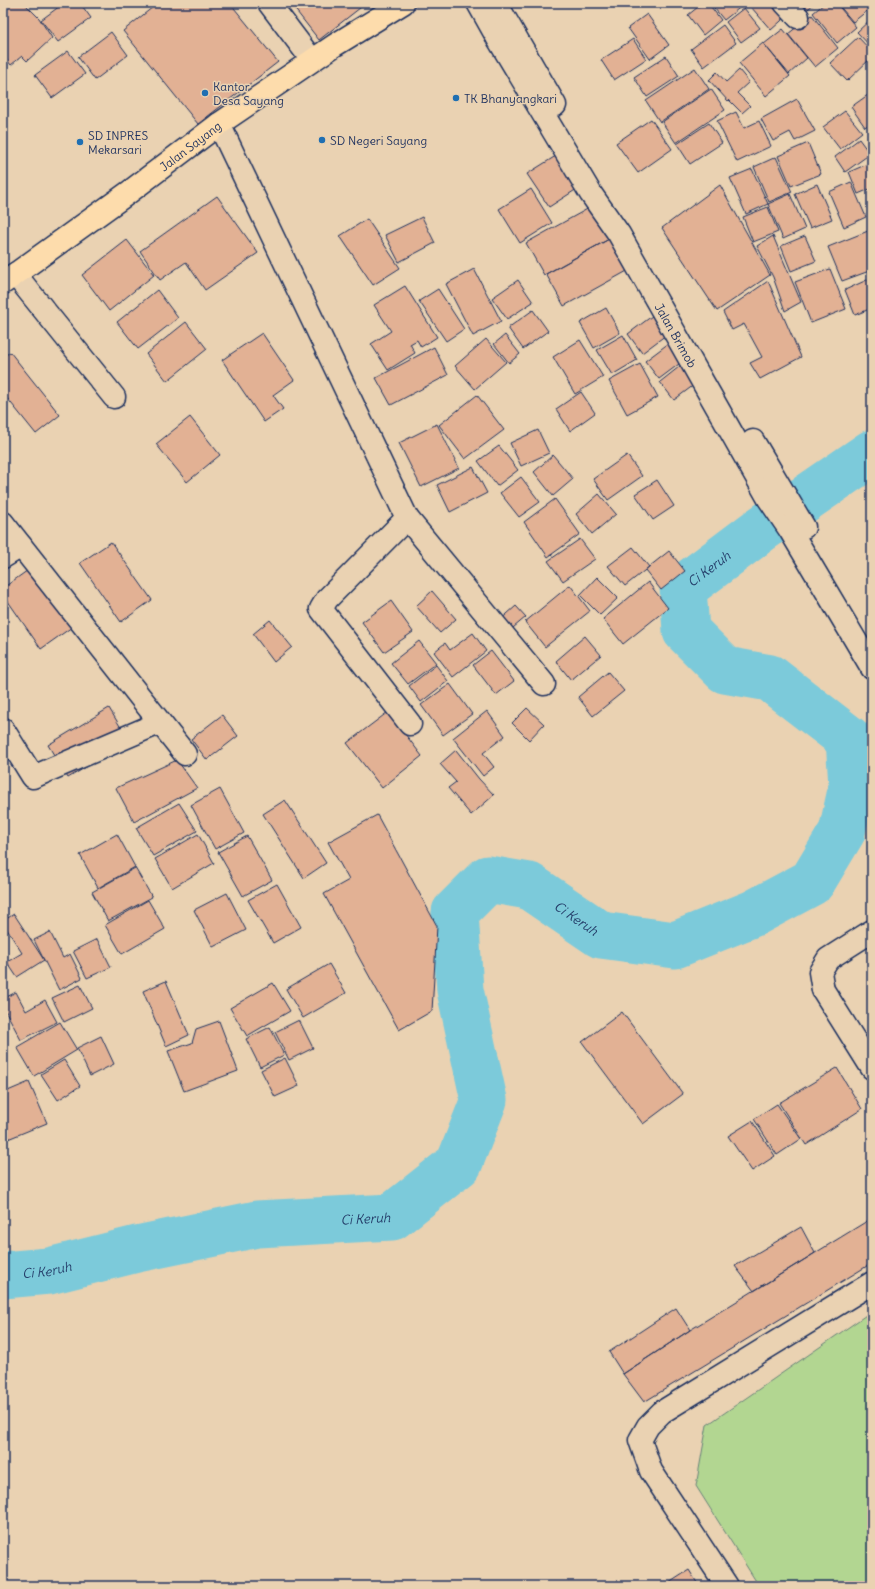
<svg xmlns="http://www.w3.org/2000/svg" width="875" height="1589" viewBox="0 0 875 1589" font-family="Delius,sans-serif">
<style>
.green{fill:#b2d691;stroke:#668278}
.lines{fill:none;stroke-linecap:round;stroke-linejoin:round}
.river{stroke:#7ccada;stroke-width:47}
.building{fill:#e2b194;stroke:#1b2f5e}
.minor-casing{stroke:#1b2f5e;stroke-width:25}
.major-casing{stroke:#1b2f5e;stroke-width:25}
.minor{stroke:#ead2b2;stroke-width:22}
.major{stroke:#fddcac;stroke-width:22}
.poi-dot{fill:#1f6fb2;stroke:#ead2b2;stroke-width:1.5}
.labels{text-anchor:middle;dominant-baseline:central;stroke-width:3;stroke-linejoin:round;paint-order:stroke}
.poi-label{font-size:12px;fill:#1b2f5e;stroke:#ead2b2;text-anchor:start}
.street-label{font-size:12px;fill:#1b2f5e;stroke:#ead2b2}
.water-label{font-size:13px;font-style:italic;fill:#253e6a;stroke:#ead2b2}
</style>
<rect width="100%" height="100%" fill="#ead2b2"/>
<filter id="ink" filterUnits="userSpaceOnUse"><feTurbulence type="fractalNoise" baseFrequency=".025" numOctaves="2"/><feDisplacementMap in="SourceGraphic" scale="8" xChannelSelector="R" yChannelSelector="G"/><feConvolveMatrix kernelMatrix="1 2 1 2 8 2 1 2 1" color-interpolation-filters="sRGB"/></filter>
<g filter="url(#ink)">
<!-- green -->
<path class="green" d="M872,1311V1586H759L696,1486L707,1425Z"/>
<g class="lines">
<!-- river -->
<path class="river" id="s1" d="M3,1275L49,1271L137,1249L257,1224L392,1217L459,1164L484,1100L460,990L455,912L488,879L529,886L601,935L675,945L754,913L812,882L842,832L852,786L849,739L770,678L725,670L686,631L683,588L760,530L872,453"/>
</g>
<!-- building -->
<path class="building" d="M3,3H24L39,18L52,38L27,61L22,56L11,65L3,55Z
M64,3H80L91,18L58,42L41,20Z
M158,3H230L278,62L198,124L123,31Z
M290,3H364L365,4L319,40Z
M703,3H708L721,20L703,35L688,15Z
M710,3H740L742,6L724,20Z
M755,3H781L790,13L771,30L751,7Z
M791,3H815L801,15Z
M825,3H836L856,27L837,43L813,13Z
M837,3H872V7L853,22Z
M744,8L760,28L741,42L726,22Z
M647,14L669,45L650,59L628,28Z
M812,15L838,48L815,67L788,34Z
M872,18V48L857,32Z
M723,25L736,43L704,67L691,49Z
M783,29L807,58L789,74L764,44Z
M111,32L128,55L95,80L78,57Z
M858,37L872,52V57L847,81L830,63Z
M633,39L646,59L614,80L601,60Z
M763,43L790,76L766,96L739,63Z
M68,51L85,74L52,98L35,75Z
M666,56L679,76L647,97L634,77Z
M695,68L709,89L660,122L646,101Z
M739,70L749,82L737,93L750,106L742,113L729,100L728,101L709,80L717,72L726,82Z
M711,89L725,110L676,143L662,122Z
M872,92V122L865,127L851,107Z
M797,99L815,131L795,141L790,132L773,141L761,119Z
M845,111L862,132L840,149L823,127Z
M736,112L744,128L759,121L771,146L737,162L717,121Z
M651,119L672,149L638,173L616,143Z
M709,123L722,143L690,164L677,144Z
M859,139L870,154L845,172L835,157Z
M808,143L821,174L791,186L778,156Z
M559,154L580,187L549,207L527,174Z
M776,157L792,192L769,202L754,167Z
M872,162V188L858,194L849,172Z
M752,169L768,204L746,214L730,178Z
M851,182L866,217L844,227L829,192Z
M817,184L832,219L810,228L795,194Z
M720,185L770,275L717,311L662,228Z
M531,189L552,223L520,243L499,209Z
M790,194L805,229L783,239L768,204Z
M217,196L258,253L205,290L186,262L160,280L140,251Z
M591,207L609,239L544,275L526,243Z
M768,207L778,232L753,242L743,217Z
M422,217L435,243L399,262L385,235Z
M367,219L400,268L373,285L340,236Z
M868,231L872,240V270L842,281L828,247Z
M773,236L801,302L785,311L773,277L757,246Z
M805,236L816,261L791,271L781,246Z
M611,238L629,270L564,306L546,274Z
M127,240L154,275L109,311L82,275Z
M474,269L501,321L473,336L446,284Z
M830,269L846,309L811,323L795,282Z
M869,279L872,286V308L855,315L845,290Z
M518,280L533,302L507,319L492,298Z
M768,281L801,357L760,379L750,363L762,357L744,324L732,330L723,312Z
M405,286L437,337L421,347L417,340L410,344L415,353L388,370L371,344L391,331L374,305Z
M438,289L464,329L446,341L419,301Z
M157,290L178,318L138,349L117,322Z
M606,308L620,333L594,348L580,323Z
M533,310L548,331L523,349L508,328Z
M652,316L666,335L642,353L628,334Z
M186,322L207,349L167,381L146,354Z
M262,333L294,380L273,395L283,409L264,422L222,360Z
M505,335L520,354L509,363L494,344Z
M623,335L637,360L612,375L597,350Z
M486,339L506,362L475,389L455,366Z
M580,340L603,377L575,394L553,357Z
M669,343L683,361L659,379L645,361Z
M434,347L448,375L391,405L376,378Z
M10,352L60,415L36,434L3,393V357Z
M684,363L698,382L674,400L660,382Z
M640,364L658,397L627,414L609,381Z
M581,392L595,413L570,431L556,409Z
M477,395L504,430L465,459L439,425Z
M190,417L220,455L187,482L156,444Z
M437,424L459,468L421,487L399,443Z
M538,430L549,453L521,466L510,443Z
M499,446L518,470L497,486L478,461Z
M553,455L573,479L553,496L534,472Z
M627,455L642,476L608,500L593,479Z
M473,467L487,493L450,512L437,485Z
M521,477L540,502L519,517L500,493Z
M657,480L674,506L653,520L635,494Z
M599,494L616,514L592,534L576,514Z
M555,499L580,534L548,557L524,522Z
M580,539L595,559L563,581L548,561Z
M111,542L152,600L121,622L80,563Z
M633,547L649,567L625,586L608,566Z
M669,551L685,571L661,590L645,570Z
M31,568L72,627L41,649L3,594V588Z
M597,577L618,598L600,615L580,595Z
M648,582L668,608L623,644L603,619Z
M570,585L590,611L545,647L525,622Z
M432,591L456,619L440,633L416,606Z
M391,601L413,632L384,652L362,622Z
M516,606L526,617L507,633L498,622Z
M270,620L292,647L274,662L253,634Z
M473,633L486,651L453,677L434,652L445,643L450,650Z
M585,636L601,655L571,680L556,661Z
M419,641L436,663L408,684L391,663Z
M491,651L514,681L496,695L473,665Z
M436,665L448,681L421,702L409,686Z
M608,672L624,691L593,716L578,697Z
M450,684L472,714L443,735L421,705Z
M109,708L129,741L68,778L48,745Z
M527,708L544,724L529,740L512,723Z
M487,711L505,736L483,753L494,767L483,776L453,738Z
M388,712L422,756L382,788L347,743Z
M222,715L238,736L207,760L191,739Z
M456,750L479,779L494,795L471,815L448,788L456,782L440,764Z
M177,760L197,788L134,822L116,788Z
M220,789L244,833L215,849L191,805Z
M285,800L326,863L304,878L263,814Z
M179,803L197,831L153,856L136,828Z
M377,815L437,926L432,1011L399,1030L324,894L349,880L328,842Z
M117,834L135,867L98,888L80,855Z
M198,834L214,863L172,888L155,859Z
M247,836L272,880L243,896L218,852Z
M135,868L152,897L108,921L92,892Z
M277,884L301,927L273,943L248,900Z
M227,893L246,930L213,947L194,910Z
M148,900L165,929L122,954L105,925Z
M14,914L44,960L17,977L7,962L22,953L3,923V921Z
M50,932L63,958L70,954L82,978L59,990L34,940Z
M97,939L111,967L87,978L73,951Z
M329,964L346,993L303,1018L286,989Z
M166,981L189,1035L166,1046L143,991Z
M273,983L290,1011L247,1036L230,1008Z
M80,985L92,1008L64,1022L52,998Z
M16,992L26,1011L45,1000L57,1022L21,1040L3,1006V999Z
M622,1012L683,1094L643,1124L582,1042Z
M299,1020L313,1048L289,1060L275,1032Z
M219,1021L238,1071L184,1091L168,1051L192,1043L196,1029Z
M60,1022L77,1050L34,1076L17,1047Z
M270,1027L284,1055L260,1067L246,1039Z
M101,1036L114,1064L90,1076L77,1048Z
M285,1058L299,1086L275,1097L261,1070Z
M64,1060L80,1086L58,1100L41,1074Z
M837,1068L862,1109L806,1145L779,1103Z
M29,1082L47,1123L3,1141V1093Z
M777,1104L801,1139L777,1155L754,1119Z
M752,1121L775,1156L752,1171L728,1136Z
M872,1218V1263L644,1402L623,1374L690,1330Z
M801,1227L815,1253L754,1291L735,1266Z
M676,1308L690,1330L623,1374L609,1352Z
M689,1570L699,1586H667L666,1585Z"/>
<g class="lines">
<defs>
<g id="minor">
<path d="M269,3L312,60"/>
<path id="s2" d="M478,3L497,37L591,194L619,234L769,499L790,530L872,668"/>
<path d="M496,3L555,105"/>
<path d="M785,3L798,17"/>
<path d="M219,124L407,518L327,599L321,609L410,724"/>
<path d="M15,274L114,397"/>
<path d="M753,441L804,527"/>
<path d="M407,518L544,684"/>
<path d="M3,523L185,754"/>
<path d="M3,557L21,546"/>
<path d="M3,729L33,777L159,723"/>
<path d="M872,931L828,959L820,972L823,990L872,1068"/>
<path d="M727,1586L651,1471L640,1440L648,1426L662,1412L872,1283"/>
</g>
<g id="major">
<path id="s3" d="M3,283L128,193L219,124L335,45L403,3"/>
</g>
</defs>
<!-- minor casing -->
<use href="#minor" class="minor-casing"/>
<!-- major casing -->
<use href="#major" class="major-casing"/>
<!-- minor -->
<use href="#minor" class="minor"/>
<!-- major -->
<use href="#major" class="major"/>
</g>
</g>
<!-- markers -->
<g class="poi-dot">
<circle cx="205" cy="93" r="4"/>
<circle cx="456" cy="98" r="4"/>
<circle cx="322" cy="140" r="4"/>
<circle cx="80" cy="142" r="4"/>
</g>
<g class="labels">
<!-- poi labels -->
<g class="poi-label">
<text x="213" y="86">Kantor<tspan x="213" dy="14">Desa Sayang</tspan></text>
<text x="464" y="98">TK Bhanyangkari</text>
<text x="88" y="135">SD INPRES<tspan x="88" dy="14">Mekarsari</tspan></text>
<text x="330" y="140">SD Negeri Sayang</text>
</g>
<!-- street labels -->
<g class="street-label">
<text stroke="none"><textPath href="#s3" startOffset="232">Jalan Sayang</textPath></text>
<text stroke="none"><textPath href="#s2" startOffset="387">Jalan Brimob</textPath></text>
</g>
<!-- water labels -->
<g class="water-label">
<text stroke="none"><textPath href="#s1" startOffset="1569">Ci Keruh</textPath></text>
<text stroke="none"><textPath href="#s1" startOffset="885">Ci Keruh</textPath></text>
<text stroke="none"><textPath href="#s1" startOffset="368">Ci Keruh</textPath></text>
<text stroke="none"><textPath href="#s1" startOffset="44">Ci Keruh</textPath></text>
</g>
</g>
<!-- margin -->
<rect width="875" height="1589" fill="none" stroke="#ead2b2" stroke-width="16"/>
<rect x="8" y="8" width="859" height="1573" fill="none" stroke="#1b2f5e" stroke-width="1.5" filter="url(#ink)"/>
</svg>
